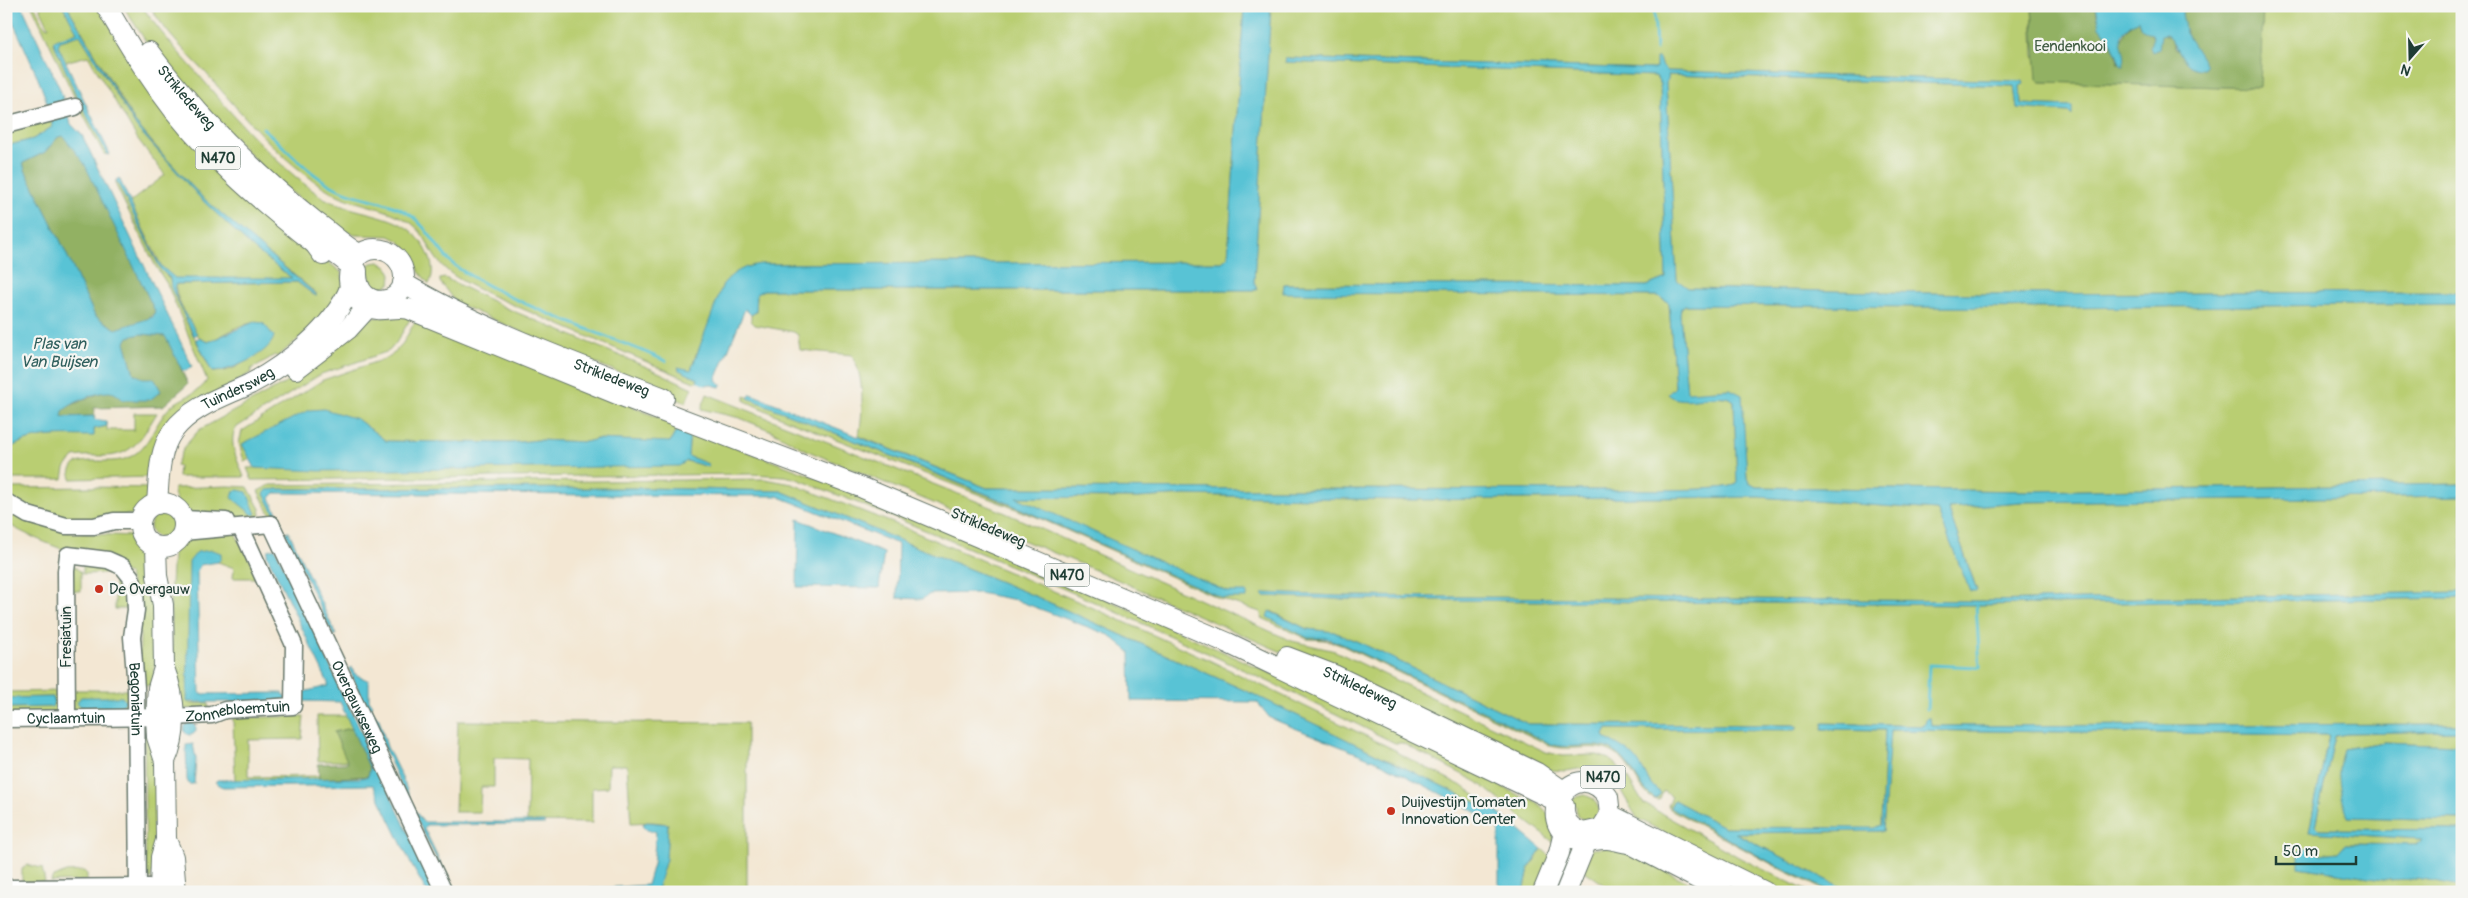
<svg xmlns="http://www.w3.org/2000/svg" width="2468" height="898" viewBox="0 0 2468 898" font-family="Pangolin,sans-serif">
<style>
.green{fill:#b9ce72;stroke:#6c8653;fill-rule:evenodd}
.forest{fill:#92b164;stroke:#58774c}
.water{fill:#59c3d5;stroke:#3c8084;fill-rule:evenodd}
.pier{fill:#f3e7d3}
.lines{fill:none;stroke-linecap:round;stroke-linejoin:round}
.stream{stroke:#59c3d5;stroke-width:3}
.minor-casing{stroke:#69786c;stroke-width:19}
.major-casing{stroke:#69786c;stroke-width:22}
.minor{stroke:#fff;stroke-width:16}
.major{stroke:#fff;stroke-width:20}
.poi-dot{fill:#c8321e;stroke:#f6f6f2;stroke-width:2}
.labels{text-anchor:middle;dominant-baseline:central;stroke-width:4.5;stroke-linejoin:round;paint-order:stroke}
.shield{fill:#f6f6f2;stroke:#60746d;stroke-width:1}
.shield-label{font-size:14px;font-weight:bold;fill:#1f3d34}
.park-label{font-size:15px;fill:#3e5a40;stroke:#f6f6f2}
.street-label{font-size:15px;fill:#1f3d34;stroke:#f6f6f2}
.poi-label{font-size:15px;fill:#1f3d34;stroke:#f6f6f2;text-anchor:start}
.water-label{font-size:16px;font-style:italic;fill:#2e5e5c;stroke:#f6f6f2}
</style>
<rect width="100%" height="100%" fill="#f6f6f2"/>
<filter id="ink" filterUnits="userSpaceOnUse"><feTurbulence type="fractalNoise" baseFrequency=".02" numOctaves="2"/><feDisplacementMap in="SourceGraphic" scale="10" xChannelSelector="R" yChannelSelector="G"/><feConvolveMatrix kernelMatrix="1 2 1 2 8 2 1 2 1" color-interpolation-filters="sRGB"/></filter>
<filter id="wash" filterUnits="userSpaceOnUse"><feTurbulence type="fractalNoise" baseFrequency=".0096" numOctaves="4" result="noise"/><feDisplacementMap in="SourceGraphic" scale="20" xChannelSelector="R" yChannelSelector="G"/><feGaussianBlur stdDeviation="1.12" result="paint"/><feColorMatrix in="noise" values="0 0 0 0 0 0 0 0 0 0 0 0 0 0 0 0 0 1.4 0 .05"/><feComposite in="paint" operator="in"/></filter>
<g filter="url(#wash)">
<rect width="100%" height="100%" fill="#f3e7d3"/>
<!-- green -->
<path class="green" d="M32,6H35L45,26L49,27L39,6H63L77,30L75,34L53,41L77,97L109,155L104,154L79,107Z
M67,6H102L296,237L341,272L344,282L332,311L277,357L275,355L251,369L252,372L195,407L152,477L71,479C69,472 71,467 77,463C94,458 113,465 130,457C150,447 155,422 170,407C180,398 202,392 207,380L167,284L156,267L116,186V180L161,270L170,279L185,319L212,372C247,372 252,352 265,325C249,316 224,336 208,342L202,340C194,333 173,295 176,284L297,282L314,295L317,294L232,223L202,197L165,157L135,122Z
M123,6H142C159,31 178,52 198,74C233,116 274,163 319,195C346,213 389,212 411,231C424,242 439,266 429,284L419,272L414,257L399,241L389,236L355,235L340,229L270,176L147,43Z
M150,6H1244L1228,258L1222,262L761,264L696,354L691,370L678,369L698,378L697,382H694L490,295C472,286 452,278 439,262C428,249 427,235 411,223C387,206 355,206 330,191C283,164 242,114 206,73C186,52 164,31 150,6Z
M1271,6H2032L2034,55L2041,82L2259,88L2263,6H2462V292L1977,294L1688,288L1677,281L1666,83L1668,75L2014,86L2017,108L2068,112L2072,106L2021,104L2020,86L2023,81L1667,71L1661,65L1659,58L1656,68L1653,69L1286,58V62L1656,76L1660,83L1666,278L1646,286L1284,284L1283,292L1658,296L1669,303L1675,387L1668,394C1686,404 1722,390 1734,401L1737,484C1723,492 1638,489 1616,490L987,488L859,436C863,411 865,378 852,355L800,350L798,335L794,332L755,325L751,321V315L756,312L757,293L764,290H1257L1254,281Z
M80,35L137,128L219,216L255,250L293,279H175L162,267L130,202L165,175L137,138L88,56L64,62L57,44L60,41Z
M52,120V127L33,139L6,146V131Z
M379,262L387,266L391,274L390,284L381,289L372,285L369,274L363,269L371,263Z
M445,278L506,308L654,370L692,388L686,403L636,379L567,352L456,303L440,282V279Z
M2462,304V484L2027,491L1756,487L1749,483L1747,478L1741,395L1730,389L1687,393L1680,314L1681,308L1686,305L2051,308Z
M412,316L396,343L389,351L321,374L237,427C226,441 239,463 244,477H178L179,466L176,465L185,446L199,430L304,373L364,318Z
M417,318L679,426L670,442L666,443L597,439L586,442L538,440L510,443L386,441L357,419L242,444L250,458L244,461L239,443L242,431L323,380L390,357L403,343Z
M707,394L1001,511L1292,641L1335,651L1546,752L1563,756L1597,755L1609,759L1624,772L1643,803L1742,859L1809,892H1774L1637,818L1617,784L1602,772L1584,768L1566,771L1549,770L1100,572L808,451L772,431L740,418L701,409Z
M745,396L1059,525L1223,598L1230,593L1024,502L1016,497L1137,498L1185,495L1400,500L1759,497L1937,510L1971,591L1977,590L1948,508L2020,502L2462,496V592L1980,601L1339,596L1263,593V596L1336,599L1976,605L2462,598V749L2456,745L2384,742L2343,749L2348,817L2462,820V830L2319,829L2315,826L2335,735L2347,733L2457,731L2460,724L1931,726L1930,718L1924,726L1824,723L1822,729L1885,730L1881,826L1874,829L1724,827L1674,800L1670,806L1768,861L1832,892H1828L1777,867L1670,809L1668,805L1672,797L1664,791L1659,800C1642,800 1633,766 1618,756C1597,740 1574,753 1551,746L1343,646L1326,640L1307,639L1262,618L1260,612L1221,599L1039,518L787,420L745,401ZM1271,611L1307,629L1334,632L1363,644L1528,724L1794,725L1797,729H1607L1604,735L1606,739L1646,774L1651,786L1661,793L1656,799C1636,787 1634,762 1612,750C1592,740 1571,751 1551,744L1342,644L1313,637Z
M134,413H157C143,435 135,455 106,456C95,456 85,455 74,457L65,468L63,479H6V451C30,432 65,436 94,435V429L107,426V430H134Z
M690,430L945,526L1376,721L1528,800L1530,798C1547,808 1556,822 1553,842L1477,782L1402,743H1395C1200,646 1000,558 797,479L785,476L751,474L252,480L247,468L687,461L709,467L708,464L688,456Z
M765,479L792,484L903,527L1091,607L1211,661L1397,751L1396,752L1464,787L1490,806L1479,804L1255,695L1037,597L781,491L648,488L278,489L264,494L279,522L275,523L258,491L270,485Z
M228,486L248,487L260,509L261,515C252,521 198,520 188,514C180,509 173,498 174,488H177Z
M91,487L156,488L151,502L136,514L83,520L53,518L6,497L11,488Z
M6,509L74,533L131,536L139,539L150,552L157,607L154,685L139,686L140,635L129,574C88,557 44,546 6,523Z
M150 526a12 12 0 1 1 24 0a12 12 0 1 1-24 0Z
M235,533L261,578H233L234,568L218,562L221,559L197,552L190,704L208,703L209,709H185L182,708L174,682L170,600L173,553L184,540L191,537Z
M83,564L115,569L127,585L130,609H115V573L83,574Z
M72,565L81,572V591H71Z
M71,690H131V706L127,712L73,713Z
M62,691V712L6,715V708L51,707L53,697L6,698V692Z
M304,716L302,739L248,740V777L319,776V779L235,781L233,718Z
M317,716H347L352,728L334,732L348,761H318Z
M458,721L747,723V892H654L657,890L666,859L668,824L653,822L631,823L627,765H609L608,787L592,788V823L527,822L528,759L494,758V787H481L480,812H455Z
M144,724H149L156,749L160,838L151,878L146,879Z
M1890,730L2329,735L2309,832L2422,839L2417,845L2346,844L2338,852L2321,854L2308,847L2299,867L2383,880L2417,879L2462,887V892H1851L1735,833L1883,831Z
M1585,795L1594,799L1599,809L1596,817L1586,821L1577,816L1576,806L1570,803L1576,797Z
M1616,847L1709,892H1615L1579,867L1592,849Z
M1542,849L1551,857L1539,892H1524L1529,868Z
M27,865L42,868L45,882H22V869Z
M84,871L87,874V881L51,882L52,878L66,872Z"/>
<!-- forest -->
<path class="forest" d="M2032,6H2096C2096,29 2116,42 2118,64C2121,44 2120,30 2138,20L2141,28L2148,31L2153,37L2163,34L2171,37L2176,49L2194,47C2187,37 2179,18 2183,6H2263L2260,88L2041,82L2037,80Z
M63,136H66L85,163L155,311C150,323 128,327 116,329L95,316L61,242L25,170L23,163L45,152L58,137Z
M141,334L166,336L188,384L163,406L94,408L95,416L62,417L63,411L67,407L105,391L151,398L161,392L134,374L125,342L128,337Z
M352,728L370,769L368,776L319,779L318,764L348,763L334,732Z"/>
<!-- water -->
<path class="water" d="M6,6H22L60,89L71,124L82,135L192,366L186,371L182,370L165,336L141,334L128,337L125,342L134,374L143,378H154L161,391L150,400H123C121,398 117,394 114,393C103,388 71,403 63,411L62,417L95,416L94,419L106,421L107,426L94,429V436C65,436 30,432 6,451V146L33,139L52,127C54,106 16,31 6,6ZM63,136L84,163L155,311L153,317L116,329L95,316L61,242L25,170L23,163L45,152L58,137Z
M63,6H67L118,95L135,122L152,143L202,197L317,295H314L297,282L176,284C171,298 189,318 195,330L197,334L194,336L171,288L170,278L161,270L116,180L119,178L155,256L162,267L175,278H292L255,250L202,200L137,128L80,35L60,41L58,46L110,154L108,155L77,97L53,41L77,32Z
M1244,6H1271L1254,281L1257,290H764L757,293L756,312L751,315L745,309L716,380L722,385L720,387L707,384L690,430L688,456L708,464L709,467L687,461L679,466L319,471L255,468L242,444L309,410L324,409L357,419L386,441L510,443L538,440L586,442L597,439L670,442L679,426L698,379L679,370L678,367L691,370L723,284C734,271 745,266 761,264L1222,262L1228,257Z
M2096,6H2183L2182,15L2186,33L2206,65L2204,69C2180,71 2180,42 2166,34L2161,35L2159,49L2152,52L2150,46L2153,37L2152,34L2141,28L2138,20C2106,38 2131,48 2123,66H2121L2111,41L2100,27Z
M1286,58L1653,69L1656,68V58H1659L1661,65L1667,71L2023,81L2024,84L2020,86L2021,104L2072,106V116L2068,112L2017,108L2014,86L1668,75L1666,83L1677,280L1688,288L1977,294L2462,292V304L2051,308L1685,305L1681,308L1680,314L1687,392L1730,389L1742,395L1747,478L1749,483L1756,487L2027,491L2462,484V496L2020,502L1948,508L1977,591H1970L1937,510L1759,497L1400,500L1185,495L1137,498L1016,497L1228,592H1247V598H1223L1001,500L748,398L751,394L987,488L1616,490C1638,489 1723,492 1737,484L1734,401C1720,388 1683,409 1668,394L1675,387L1669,303L1658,296L1283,293L1284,284L1646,286L1666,278L1660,83L1656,76L1285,62Z
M254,322L263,323L274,336C271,354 228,372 212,372L196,339L199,338L208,342Z
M648,488L781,491L1037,597L1255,695L1479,804L1490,806L1542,849L1529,868L1524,892H1499V824L1381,763L1270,718L1257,702L1131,701L1130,652L1109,635L1016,600L979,593L930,594L922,599L897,598L898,544L777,496L275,493L270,498L281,521L279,522L264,494L267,490L278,489Z
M238,490L247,492L256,514L253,515L232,498L234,491Z
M798,519L884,553L879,588L797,587Z
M285,532H289L336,635L334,636L329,627Z
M275,548L436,892H427L412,866L373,785L223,787L215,782L217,780L361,778L368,776L370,769L340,702L301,701L303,692L328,686V683L267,555L268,550Z
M212,550L221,553V559L218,562L200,565L197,571L200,694L283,693L287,699L274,702H187L189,562L197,552Z
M2462,592V598L1976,605L1336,599L1263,596V593L1339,596L1980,601Z
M1269,611L1307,629L1334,632L1363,644L1528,724L1794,725L1798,727L1796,730L1607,729L1604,735L1606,739C1619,745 1633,752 1640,765C1648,777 1648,784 1661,793L1656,799C1636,787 1634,762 1612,750C1592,740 1571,751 1551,744L1342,644L1326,638H1308L1267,617Z
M352,667L355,674L369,681V700L373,705L370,709L379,719L387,747L404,782L414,809L423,822H544L545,824L426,825L424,828L445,872L450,876L444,874L412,810L349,669Z
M53,697L54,702L52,707L6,708V698Z
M81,697H122L126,701L121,707H81L77,702Z
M1927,718H1930L1931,726L2460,724L2457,731L2347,733L2335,735L2315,826L2319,829L2462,830V887L2417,879L2383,880L2299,867V852L2308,847L2321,854L2338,852L2345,844L2417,845L2422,839L2309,832L2329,735L1890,730L1883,831L1735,833L1851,892H1832L1815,884L1768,861L1670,807L1674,800L1724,827L1874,828L1881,825L1885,730L1822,729L1823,723L1924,726Z
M184 729a6 6 0 1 1 12 0a6 6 0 1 1-12 0Z
M2384,742L2456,745L2462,749V820L2348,817C2340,793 2335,774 2343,749Z
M193,744L196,759L194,784H189L187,780L186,745Z
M647,822L668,824L666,859L657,890L545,892L647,885L653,864L656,832L644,828L643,824Z"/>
<!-- pier -->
<path class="pier" d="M695,381L709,387L692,431L677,425Z"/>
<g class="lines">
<!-- stream -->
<path class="stream" d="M1654,6L1656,50
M263,128C286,148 308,174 336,188C357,199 383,199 404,211C430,225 437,255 461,270C524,310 599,331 666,361
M1927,709L1929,665L1980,667L1976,605"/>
</g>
</g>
<g filter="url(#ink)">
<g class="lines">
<defs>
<g id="minor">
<path d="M6,125L75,107"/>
<path d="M6,502L28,515L66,526H94L114,521H141"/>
<path d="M183,519L226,521"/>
<path id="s1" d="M271,524L444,892"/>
<path d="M183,532L271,524"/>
<path id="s2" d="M67,718L66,571L68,555L108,560L117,564L123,567L131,577L135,589L136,610L132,637L136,688L138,892"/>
<path id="s3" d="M6,719L173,717L212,715L225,710L293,706L294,645L241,528"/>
<path d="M6,888L149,887"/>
</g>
<g id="major">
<path d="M106,6C122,34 140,63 159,90C201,150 258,199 315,244L323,255"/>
<path id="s4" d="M149,52C197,116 254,173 317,223C331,233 343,245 357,253"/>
<path d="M315,244C330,247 345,261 357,271C355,317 416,305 402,267C399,260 393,254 386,251C349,238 334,293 368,307C381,313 395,305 409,309L627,398L863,488L979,537L1228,643L1557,801L1564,806C1563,820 1569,828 1583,833L1601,829L1610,815L1608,797C1574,751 1529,823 1576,840C1586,844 1596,838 1607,839C1615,839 1621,843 1629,843"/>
<path id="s5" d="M403,283C483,331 578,364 664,398"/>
<path d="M296,369L348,329L368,307"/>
<circle cx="162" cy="525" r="22"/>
<path id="s6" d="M157,504C159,480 158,451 173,431C192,406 223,397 250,384C287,365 334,327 350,288"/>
<path d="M156,547L157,576L163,605L164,668L158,688L156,717L157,737L165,761L166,840L161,857L160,892"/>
<path id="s7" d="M1287,657L1334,675L1415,714L1537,773L1563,791"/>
<path d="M164,668C175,697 179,732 165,761"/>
<path d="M1610,815L1765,892"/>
<path d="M1620,835L1629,843L1723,892"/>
<path d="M167,842L173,857L176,892"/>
<path d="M1543,892L1559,853L1564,832"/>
<path d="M1566,892L1590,833"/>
</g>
</defs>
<!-- minor casing -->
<use href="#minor" class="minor-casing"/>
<!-- major casing -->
<use href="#major" class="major-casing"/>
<!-- minor -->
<use href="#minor" class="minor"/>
<!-- major -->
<use href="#major" class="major"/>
</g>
</g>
<!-- markers -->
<g class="poi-dot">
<circle cx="99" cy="589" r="5"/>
<circle cx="1391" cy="811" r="5"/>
</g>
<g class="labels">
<!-- shield labels -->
<g class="shield">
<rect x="195.5" y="146.5" width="45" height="23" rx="4"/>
<rect x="1044.5" y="563.5" width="45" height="23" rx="4"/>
<rect x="1580.5" y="765.5" width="45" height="23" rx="4"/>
</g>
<g class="shield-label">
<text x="218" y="158">N470</text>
<text x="1067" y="575">N470</text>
<text x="1603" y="777">N470</text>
</g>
<!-- park labels -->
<g class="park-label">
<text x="2070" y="46">Eendenkooi</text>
</g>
<!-- street labels -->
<g class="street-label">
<text stroke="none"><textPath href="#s4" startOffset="59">Strikledeweg</textPath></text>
<text stroke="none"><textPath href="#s5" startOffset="229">Strikledeweg</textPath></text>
<text stroke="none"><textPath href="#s6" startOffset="154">Tuindersweg</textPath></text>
<text transform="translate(988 528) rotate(23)">Strikledeweg</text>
<text transform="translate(66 637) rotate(-90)">Fresiatuin</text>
<text stroke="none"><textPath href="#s7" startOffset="79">Strikledeweg</textPath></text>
<text stroke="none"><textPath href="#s2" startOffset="356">Begoniatuin</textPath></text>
<text stroke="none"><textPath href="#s1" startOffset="202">Overgauwseweg</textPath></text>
<text stroke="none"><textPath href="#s3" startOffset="232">Zonnebloemtuin</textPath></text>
<text stroke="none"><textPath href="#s3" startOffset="60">Cyclaamtuin</textPath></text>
</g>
<!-- poi labels -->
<g class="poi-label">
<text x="109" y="589">De Overgauw</text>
<text x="1401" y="802">Duijvestijn Tomaten<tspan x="1401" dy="17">Innovation Center</tspan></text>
</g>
<!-- water labels -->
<g class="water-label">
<text x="59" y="344">Plas van<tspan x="59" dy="18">Van Buijsen</tspan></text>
</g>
</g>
<!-- margin -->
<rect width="2468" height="898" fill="none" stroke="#f6f6f2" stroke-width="25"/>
<!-- north arrow -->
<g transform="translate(2410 58) rotate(200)" stroke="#f6f6f2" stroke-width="4" paint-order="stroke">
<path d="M0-4L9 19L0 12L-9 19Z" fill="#1f3d34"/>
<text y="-8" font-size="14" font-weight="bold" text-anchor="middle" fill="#1f3d34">N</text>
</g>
<!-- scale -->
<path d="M2276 856v8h80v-8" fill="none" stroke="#1f3d34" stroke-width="2.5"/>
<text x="2283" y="856" font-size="15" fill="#1f3d34" stroke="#f6f6f2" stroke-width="4" paint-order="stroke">50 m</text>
</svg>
